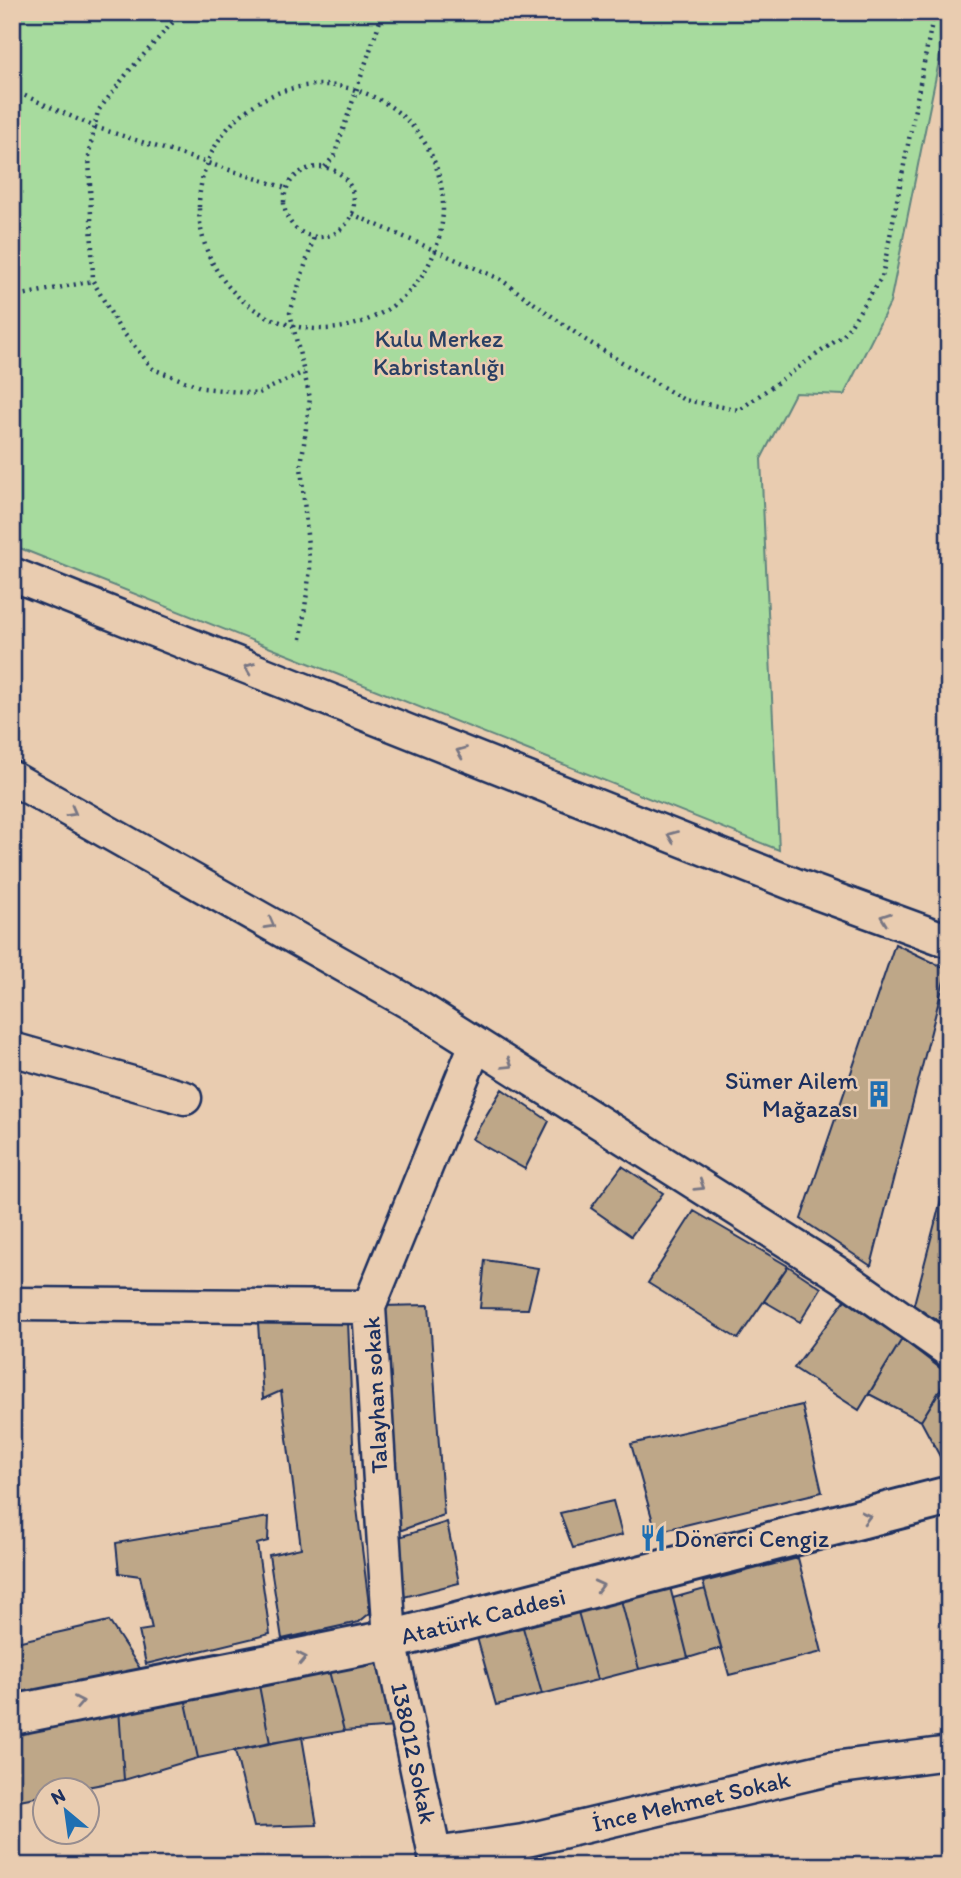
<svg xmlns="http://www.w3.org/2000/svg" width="961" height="1878" viewBox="0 0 961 1878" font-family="Itim,sans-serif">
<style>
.green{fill:#a7db9e;stroke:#61857e;stroke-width:2}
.building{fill:#bea788;stroke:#1b2f5e;stroke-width:2}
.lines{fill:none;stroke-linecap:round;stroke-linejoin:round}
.street-casing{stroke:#1b2f5e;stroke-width:37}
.secondary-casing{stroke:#1b2f5e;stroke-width:44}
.path{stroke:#1b2f5e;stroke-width:4.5;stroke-dasharray:2 5;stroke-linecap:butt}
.street{stroke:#e9ccb0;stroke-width:32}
.secondary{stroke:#e9ccb0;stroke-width:38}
.oneway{stroke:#787683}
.labels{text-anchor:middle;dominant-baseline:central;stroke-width:5;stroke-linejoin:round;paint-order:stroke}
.park-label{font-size:24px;fill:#294064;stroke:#e9ccb0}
.poi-label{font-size:24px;fill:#1b2f5e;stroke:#e9ccb0;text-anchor:end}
.street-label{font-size:24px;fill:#1b2f5e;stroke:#e9ccb0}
</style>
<rect width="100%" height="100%" fill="#e9ccb0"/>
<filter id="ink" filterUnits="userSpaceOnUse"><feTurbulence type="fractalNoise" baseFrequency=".0143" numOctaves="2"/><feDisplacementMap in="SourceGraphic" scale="14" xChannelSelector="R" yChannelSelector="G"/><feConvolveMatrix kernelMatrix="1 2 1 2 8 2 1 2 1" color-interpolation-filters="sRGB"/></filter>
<g filter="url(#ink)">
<!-- green -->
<path class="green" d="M12,12H949L890,303L844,395L795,393L761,459L779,850L12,545Z"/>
<!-- building -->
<path class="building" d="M895,944L947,969L871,1266L801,1219Z
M502,1089L549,1121L525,1169L472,1139Z
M622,1166L663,1193L631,1236L591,1208Z
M949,1169V1326L913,1308Z
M694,1211L788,1266L738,1339L648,1283Z
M485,1260L538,1268L528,1309L480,1308Z
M788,1266L821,1288L800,1322L764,1301Z
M845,1300L902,1339L859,1410L794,1368Z
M429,1305L444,1515L396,1532L381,1306Z
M348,1321L355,1492L370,1613L359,1622L282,1639L269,1555L301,1548L281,1391L263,1399L258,1323Z
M902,1339L949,1375L921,1421L869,1394Z
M949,1376V1464L945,1466L921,1421Z
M802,1405L822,1492L656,1532L631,1444Z
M613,1501L622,1535L573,1548L560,1513Z
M269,1517L268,1541L257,1544L270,1634L146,1664L139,1631L152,1629L140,1576L119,1573L116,1543Z
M447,1522L459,1583L400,1598L396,1538Z
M798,1558L822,1652L729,1675L703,1582Z
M670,1587L688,1658L639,1669L621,1600Z
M705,1589L721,1648L688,1658L673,1598Z
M621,1600L639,1669L597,1680L578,1612Z
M578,1612L597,1680L542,1694L522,1624Z
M109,1621L143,1673L12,1699V1643Z
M522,1624L542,1694L496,1705L476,1634Z
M394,1659L408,1726L344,1731L328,1667Z
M328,1667L344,1731L270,1743L258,1680Z
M258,1680L270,1743L198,1758L184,1693Z
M184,1693L198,1758L124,1780L119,1709Z
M119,1709L124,1780L71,1790H46V1795L14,1801L12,1734Z
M302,1737L317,1825L254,1827L235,1751Z"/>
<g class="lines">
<defs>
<path id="street" d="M12,574L801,887L949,941
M12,778L419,1008L842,1276L949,1351
M12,1049L185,1098
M12,1304L369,1307
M435,1854L523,1841L833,1768L949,1753
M437,1866L390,1640L369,1307L476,1044"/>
<path id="secondary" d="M12,1715L390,1640L949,1496"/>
</defs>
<!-- street casing -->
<use href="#street" class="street-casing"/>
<!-- secondary casing -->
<use href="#secondary" class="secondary-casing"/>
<!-- path -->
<path class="path" d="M182,12L129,71L98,111L89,153L93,281L118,326L153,369L203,388L257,394L304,372
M199 207a122 122 0 1 1 244 0a122 122 0 1 1-244 0Z
M12,90L95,127L286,188
M325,167L334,156L383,12
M284 202a35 35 0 1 1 70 0a35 35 0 1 1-70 0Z
M352,214L500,279L584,339L684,400L739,410L844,335L882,277L934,12
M12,297L93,281
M301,639L310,569L301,466L310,398L290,313L314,237"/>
<!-- street -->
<use href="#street" class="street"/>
<!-- secondary -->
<use href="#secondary" class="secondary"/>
</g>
<!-- one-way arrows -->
<defs><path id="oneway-chevron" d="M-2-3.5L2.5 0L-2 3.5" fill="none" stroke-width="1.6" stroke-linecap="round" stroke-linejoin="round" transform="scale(1.75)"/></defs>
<g class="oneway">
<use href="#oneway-chevron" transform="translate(249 668) rotate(-158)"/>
<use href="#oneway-chevron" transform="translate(461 752) rotate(-158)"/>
<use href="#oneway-chevron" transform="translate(72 812) rotate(29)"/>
<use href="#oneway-chevron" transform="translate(672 836) rotate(-158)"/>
<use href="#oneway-chevron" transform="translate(885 918) rotate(-160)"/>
<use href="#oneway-chevron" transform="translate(270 924) rotate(29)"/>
<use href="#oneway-chevron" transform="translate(508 1064) rotate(32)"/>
<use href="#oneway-chevron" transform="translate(700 1186) rotate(32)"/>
<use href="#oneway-chevron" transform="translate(866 1517) rotate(-14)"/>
<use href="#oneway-chevron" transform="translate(599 1586) rotate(-14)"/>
<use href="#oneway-chevron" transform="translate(302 1658) rotate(-11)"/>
<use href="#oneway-chevron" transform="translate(79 1702) rotate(-11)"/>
</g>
</g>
<!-- icons -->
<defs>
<symbol id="building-bare" viewBox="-9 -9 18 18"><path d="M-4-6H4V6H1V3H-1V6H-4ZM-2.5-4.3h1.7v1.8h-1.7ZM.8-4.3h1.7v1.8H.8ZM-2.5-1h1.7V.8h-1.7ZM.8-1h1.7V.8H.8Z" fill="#1f6fb2" stroke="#e9ccb0" stroke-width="2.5" paint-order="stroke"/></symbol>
<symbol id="restaurant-bare" viewBox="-9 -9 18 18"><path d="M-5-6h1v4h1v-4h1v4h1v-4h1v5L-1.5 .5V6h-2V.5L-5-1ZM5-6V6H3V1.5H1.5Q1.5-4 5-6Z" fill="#1f6fb2" stroke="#e9ccb0" stroke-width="2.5" paint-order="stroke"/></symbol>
</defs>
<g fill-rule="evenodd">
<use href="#building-bare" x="860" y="1075" width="38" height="38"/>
<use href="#restaurant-bare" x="634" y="1519" width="38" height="38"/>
</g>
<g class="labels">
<!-- park labels -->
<g class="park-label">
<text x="439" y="338">Kulu Merkez<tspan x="439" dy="28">Kabristanlığı</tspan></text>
</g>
<!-- poi labels -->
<g class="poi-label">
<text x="858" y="1080">Sümer Ailem<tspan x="858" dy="28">Mağazası</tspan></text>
<text x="674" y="1538" text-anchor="start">Dönerci Cengiz</text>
</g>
<!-- street labels -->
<g class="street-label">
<text transform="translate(375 1395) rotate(-93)">Talayhan sokak</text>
<text transform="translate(483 1616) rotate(-14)">Atatürk Caddesi</text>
<text transform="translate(414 1753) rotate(78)">138012 Sokak</text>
<text transform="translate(691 1801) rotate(-13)">İnce Mehmet Sokak</text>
</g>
</g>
<!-- margin -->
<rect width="961" height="1878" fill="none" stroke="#e9ccb0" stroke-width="42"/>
<rect x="21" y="21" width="919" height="1836" fill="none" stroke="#1b2f5e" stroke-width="2.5" filter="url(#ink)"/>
<!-- north arrow -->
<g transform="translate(66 1811) rotate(331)"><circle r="33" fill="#e9ccb0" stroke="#978d8f" stroke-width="2"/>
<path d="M0-5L12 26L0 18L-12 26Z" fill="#1f6fb2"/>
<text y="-10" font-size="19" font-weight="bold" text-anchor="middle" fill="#1b2f5e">N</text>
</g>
</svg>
